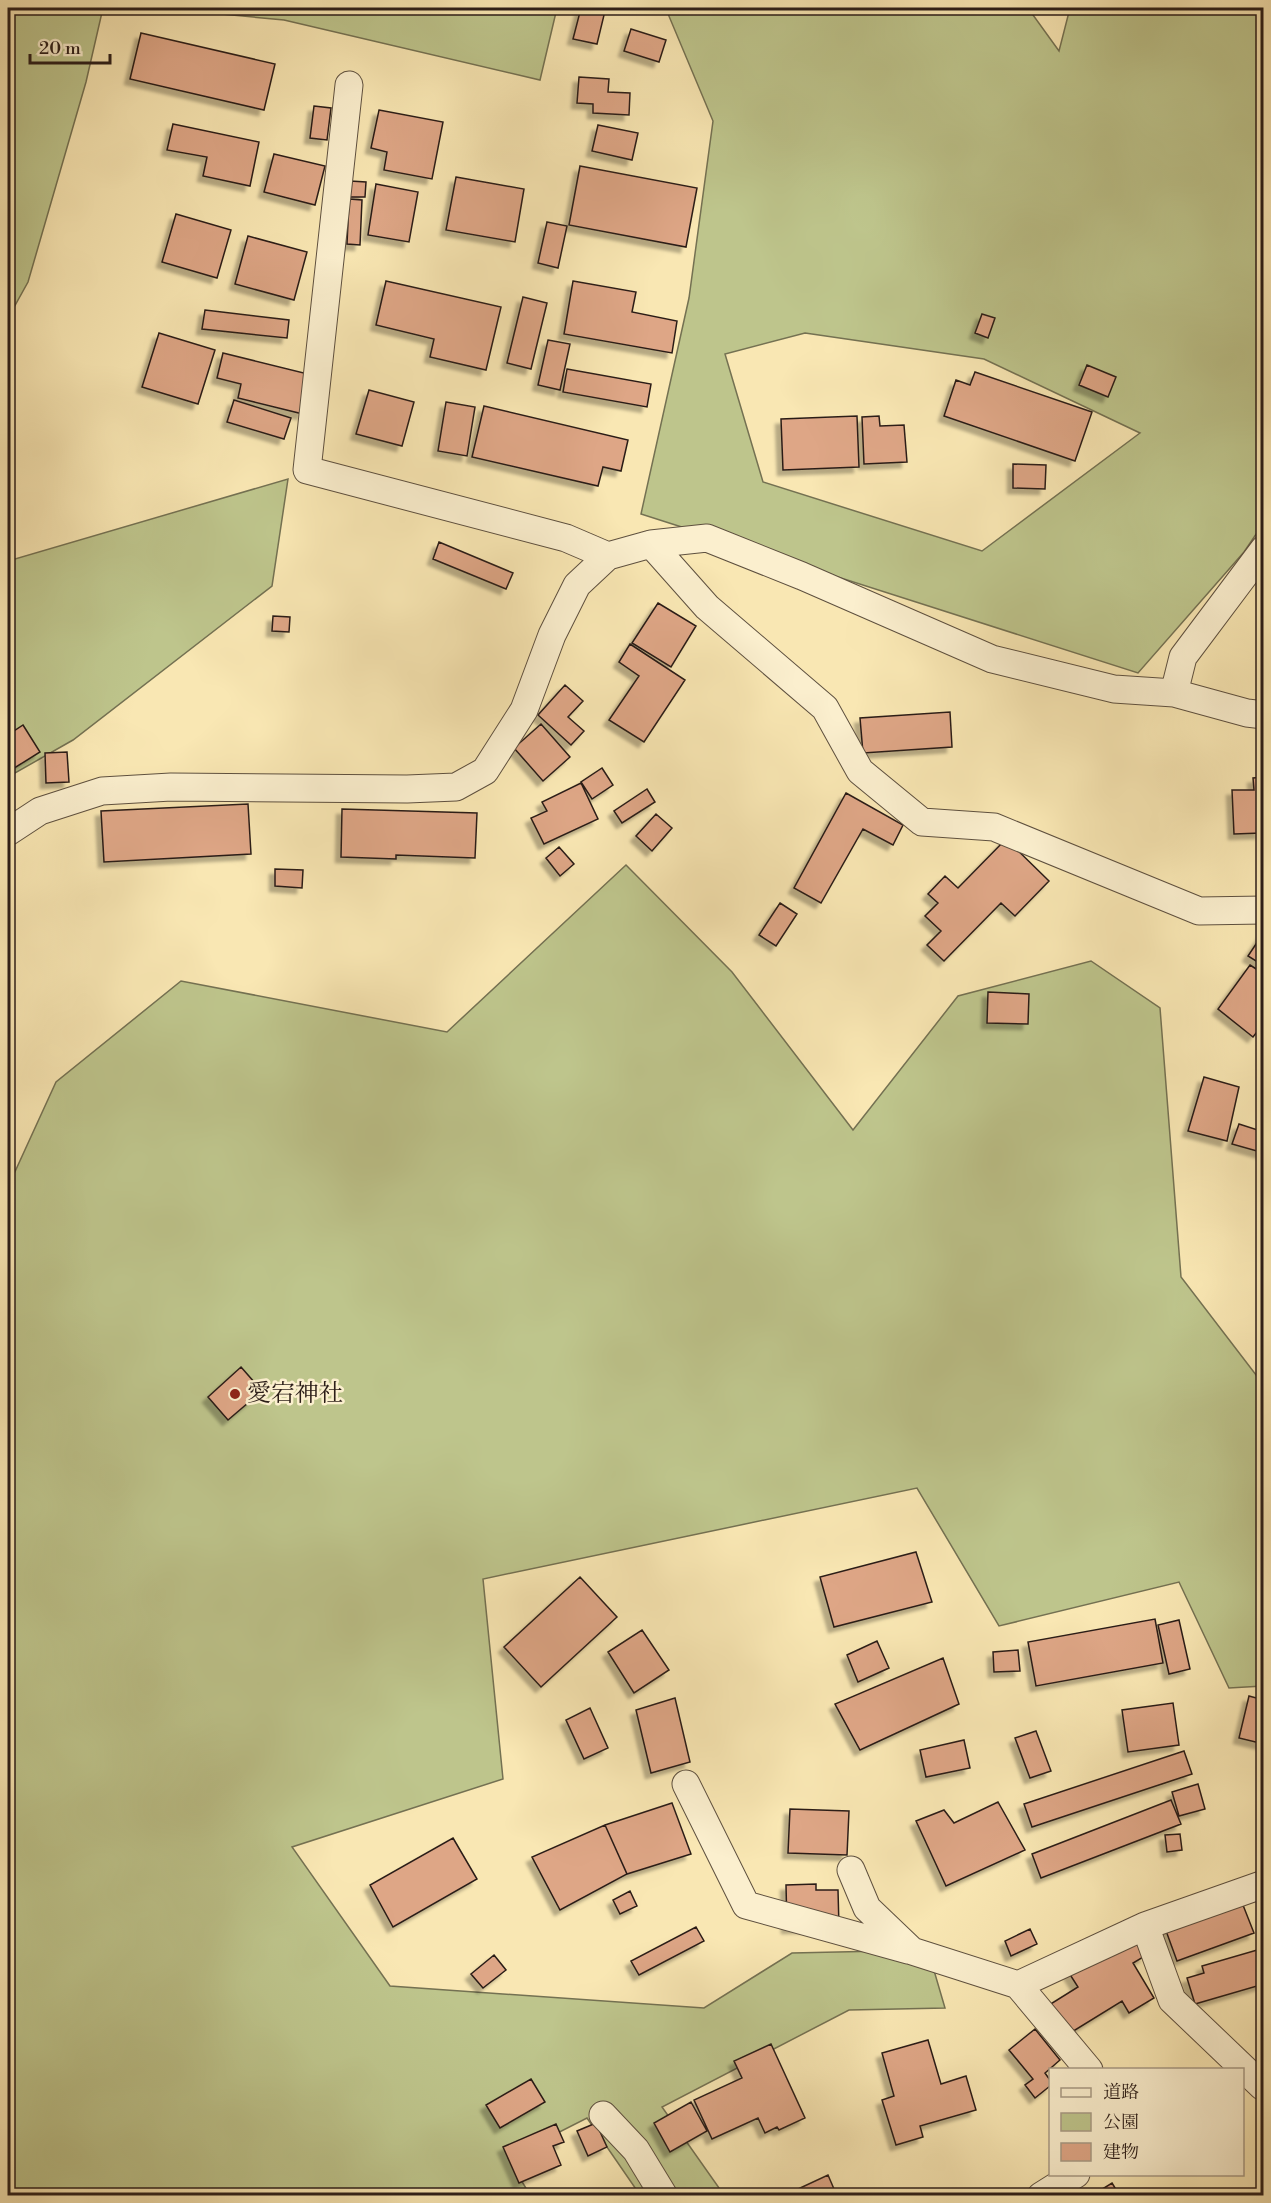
<svg xmlns="http://www.w3.org/2000/svg" width="1271" height="2203" viewBox="0 0 1271 2203" font-family="'Libre Bodoni','Noto Serif JP',serif">
<style>
.green{fill:#bec58c;stroke:#747152;stroke-width:1.5;fill-rule:evenodd}
.building{fill:#dea686;stroke:#2b1d18;stroke-width:1.5;filter:url(#shadow)}
.lines{fill:none;stroke-linecap:round;stroke-linejoin:round}
.street-casing{stroke:#5e503f;stroke-width:29}
.street{stroke:#fbefce;stroke-width:27}
.poi-dot{fill:#8f2418;stroke:#fbefce;stroke-width:2}
.labels{text-anchor:middle;dominant-baseline:central;stroke-width:5;stroke-linejoin:round;paint-order:stroke}
.poi-label{font-size:24px;fill:#2b1d18;stroke:#fbefce;text-anchor:start}
</style>
<defs>
<filter id="shadow"><feDropShadow dx="-5.5" dy="5.5" stdDeviation="1.5" flood-color="#0004"/></filter>
</defs>
<rect width="100%" height="100%" fill="#f9e7b3"/>
<filter id="stains"><feTurbulence type="fractalNoise" baseFrequency=".00333" numOctaves="4"/><feColorMatrix values="0 0 0 0 .2 0 0 0 0 .09 0 0 0 0 .02 0 0 0 .5 -.17"/></filter>
<radialGradient id="worn" r=".72"><stop offset=".6" stop-color="#630" stop-opacity="0"/><stop offset="1" stop-color="#630" stop-opacity=".3"/></radialGradient>
<!-- green -->
<path class="green" d="M8,8H103L86,82L28,282L8,318Z
M157,8H557L540,80L284,20Z
M663,8H1028L1059,51L1070,8H1263V524L1244,552L1138,673L641,514L689,298L713,121L666,9ZM805,333L984,359L1140,433L982,551L763,482L725,354Z
M288,479L272,586L73,740L8,777V561Z
M626,865L732,972L853,1130L958,996L1091,961L1160,1008L1181,1277L1263,1384V1686L1229,1688L1179,1582L999,1626L917,1488L483,1579L503,1779L292,1847L390,1986L704,2008L792,1953L928,1950L945,2008L849,2010L662,2107L724,2195H640L587,2118L508,2158L530,2195L8,2196V1187L56,1082L181,981L447,1032Z"/>
<!-- building -->
<path class="building" d="M581,8L605,11L597,44L573,39Z
M631,29L666,40L659,62L624,51Z
M141,33L275,64L264,110L130,79Z
M579,77L609,79L608,92L630,93L629,115L593,113V104L577,103Z
M314,106L331,108L327,140L310,138Z
M379,110L443,122L432,179L384,170L387,152L371,148Z
M173,124L259,142L250,186L203,176L207,157L167,150Z
M598,125L638,133L632,160L592,151Z
M274,154L325,166L315,205L264,192Z
M580,166L697,188L686,247L569,225Z
M456,177L524,189L515,242L446,230Z
M350,181L366,182L365,197H349Z
M376,184L418,192L409,242L368,235Z
M349,199L362,200L360,245L347,244Z
M176,214L231,230L217,278L162,262Z
M547,222L567,226L558,268L538,263Z
M248,236L307,252L294,300L235,284Z
M386,281L501,307L486,370L430,357L434,339L376,325Z
M573,281L636,292L632,312L677,321L672,353L564,334Z
M523,297L547,303L531,369L507,363Z
M205,310L289,320L287,338L202,329Z
M982,314L995,318L988,338L975,333Z
M159,333L215,350L198,404L142,387Z
M548,340L570,344L560,390L538,385Z
M223,353L312,375L303,414L238,398L241,384L217,378Z
M1087,365L1116,377L1108,397L1079,385Z
M567,369L651,384L647,407L563,392Z
M975,372L1092,412L1075,461L944,416L956,380L970,385Z
M369,390L414,402L402,446L356,434Z
M234,400L291,418L284,439L227,422Z
M446,402L475,407L467,456L438,451Z
M484,406L628,440L621,471L603,467L598,486L472,457Z
M857,416L859,467L783,470L781,419Z
M879,416L880,426L904,425L907,462L864,464L862,417Z
M1013,464L1046,465L1045,489L1013,488Z
M439,542L513,573L506,589L433,559Z
M658,603L696,626L671,667L632,643Z
M273,616L290,617L289,632L272,631Z
M630,644L685,680L644,742L609,720L639,676L619,662Z
M565,685L583,701L568,717L584,731L571,745L538,715Z
M950,712L952,747L863,753L860,718Z
M541,724L570,757L543,781L514,748Z
M23,725L40,752L8,772V735Z
M67,752L69,782L46,783L45,753Z
M602,768L613,785L592,799L581,782Z
M1264,777V820H1260L1261,833L1234,834L1232,790H1254L1253,778Z
M581,783L598,819L544,844L531,818L547,811L542,802Z
M647,789L655,802L622,823L614,811Z
M846,793L903,825L893,845L863,829L821,903L794,888Z
M248,804L251,854L104,862L101,811Z
M342,809L477,813L475,858L396,855V859L341,857Z
M656,814L672,828L652,851L636,836Z
M1006,839L1049,881L1015,916L1001,903L944,961L927,945L941,931L925,916L938,903L928,894L945,876L958,888Z
M559,847L574,864L560,876L546,858Z
M275,869L303,870L302,888L275,886Z
M780,903L797,914L776,946L759,935Z
M1264,932V966L1248,956Z
M1250,965L1264,974V1023L1253,1037L1218,1009Z
M988,992L1029,994L1028,1024L987,1023Z
M1204,1077L1239,1087L1227,1141L1188,1131Z
M1239,1124L1264,1132V1153L1232,1144Z
M241,1367L262,1391L228,1420L208,1397Z
M916,1552L932,1602L834,1627L820,1577Z
M580,1577L617,1617L541,1687L504,1647Z
M1155,1619L1163,1663L1036,1686L1028,1642Z
M1179,1620L1190,1669L1169,1674L1158,1625Z
M642,1630L669,1670L634,1693L608,1652Z
M877,1641L889,1668L858,1682L847,1655Z
M1018,1650L1020,1671L994,1672L993,1652Z
M943,1658L959,1704L860,1750L835,1704Z
M1249,1696L1264,1700V1744L1239,1738Z
M675,1698L690,1762L651,1773L636,1710Z
M1173,1703L1179,1745L1128,1752L1122,1710Z
M590,1708L608,1748L584,1759L566,1720Z
M1036,1731L1051,1771L1030,1778L1015,1738Z
M964,1740L970,1768L926,1777L920,1750Z
M1184,1751L1192,1774L1032,1827L1024,1804Z
M1198,1784L1205,1809L1179,1816L1172,1792Z
M1171,1800L1181,1824L1041,1878L1032,1854Z
M998,1802L1025,1850L946,1886L916,1821L944,1810L954,1823Z
M672,1803L691,1854L627,1874L605,1825Z
M790,1809L849,1811L847,1855L788,1853Z
M605,1825L627,1874L560,1910L532,1857Z
M1180,1834L1182,1850L1167,1852L1165,1835Z
M453,1838L477,1879L393,1927L370,1885Z
M816,1884V1890H838L839,1927L787,1928L786,1885Z
M630,1891L637,1906L620,1914L613,1900Z
M1241,1900L1254,1933L1177,1961L1165,1928Z
M696,1927L704,1941L639,1975L631,1961Z
M1030,1929L1037,1944L1011,1956L1005,1941Z
M1132,1935L1145,1956L1133,1963L1154,1998L1129,2013L1122,2001L1067,2035L1049,2005L1078,1987L1069,1973Z
M1264,1948V1984L1195,2004L1187,1978L1204,1973L1202,1966Z
M494,1955L506,1970L483,1988L471,1974Z
M1035,2029L1060,2060L1045,2073L1050,2080V2086L1035,2098L1025,2085L1033,2079L1009,2050Z
M928,2040L941,2084L966,2076L976,2110L920,2126L923,2137L896,2145L882,2100L894,2096L882,2053Z
M771,2044L805,2118L779,2130L777,2127L765,2133L758,2118L712,2139L694,2100L742,2078L734,2061Z
M531,2079L545,2102L500,2128L486,2105Z
M691,2102L707,2131L670,2152L654,2123Z
M596,2123L607,2147L588,2156L577,2131Z
M556,2124L564,2142L553,2146L561,2165L519,2183L503,2147Z
M828,2175L837,2196H783Z
M1112,2183L1120,2196H1091Z"/>
<g class="lines">
<defs>
<path id="street" d="M349,85L307,470L566,538L608,556
M651,544L707,607L825,708L860,771L922,822L994,827L1199,911L1264,910
M1174,693L1183,657L1264,549
M8,832L40,811L102,791L171,787L407,789L456,787L485,771L524,710L552,635L577,585L608,556L651,544L707,538L802,576L992,659L1114,689L1174,693L1247,713L1264,715
M686,1784L746,1905L908,1950
M851,1870L867,1908L912,1951L1018,1985L1089,2070
M1145,1926L1264,1884
M1018,1985L1145,1926L1172,2000L1262,2086
M603,2115L636,2150L664,2196
M1041,2196L1076,2174"/>
</defs>
<!-- street casing -->
<use href="#street" class="street-casing"/>
<!-- street -->
<use href="#street" class="street"/>
</g>
<!-- markers -->
<circle class="poi-dot" cx="235" cy="1394" r="6"/>
<g class="labels">
<!-- poi labels -->
<g class="poi-label">
<text x="247" y="1394">愛宕神社</text>
</g>
</g>
<!-- margin -->
<rect width="1271" height="2203" fill="none" stroke="#f9e7b3" stroke-width="30"/>
<rect x="9" y="9" width="1253" height="2185" fill="none" stroke="#2b1d18" stroke-width="3"/>
<rect x="15" y="15" width="1241" height="2173" fill="none" stroke="#2b1d18" stroke-width="1.5"/>
<!-- legend -->
<rect x="1049" y="2068" width="195" height="108" fill="#fbefce" stroke="#a89b85" stroke-width="1.5"/>
<rect x="1061" y="2088" width="30" height="9" fill="#fbefce" stroke="#a89b85" stroke-width="1.5"/>
<text x="1103" y="2098" font-size="18" fill="#2b1d18">道路</text>
<rect x="1061" y="2113" width="30" height="18" fill="#bec58c" stroke="#a89b85" stroke-width="1.5"/>
<text x="1103" y="2128" font-size="18" fill="#2b1d18">公園</text>
<rect x="1061" y="2143" width="30" height="18" fill="#dea686" stroke="#a89b85" stroke-width="1.5"/>
<text x="1103" y="2158" font-size="18" fill="#2b1d18">建物</text>
<!-- scale -->
<path d="M30 54v9h80v-9" fill="none" stroke="#2b1d18" stroke-width="3"/>
<text x="39" y="54" font-size="18" fill="#2b1d18" stroke="#fbefce" stroke-width="4.5" paint-order="stroke">20 m</text>
<rect width="100%" height="100%" filter="url(#stains)"/>
<rect width="100%" height="100%" fill="url(#worn)"/>
</svg>
